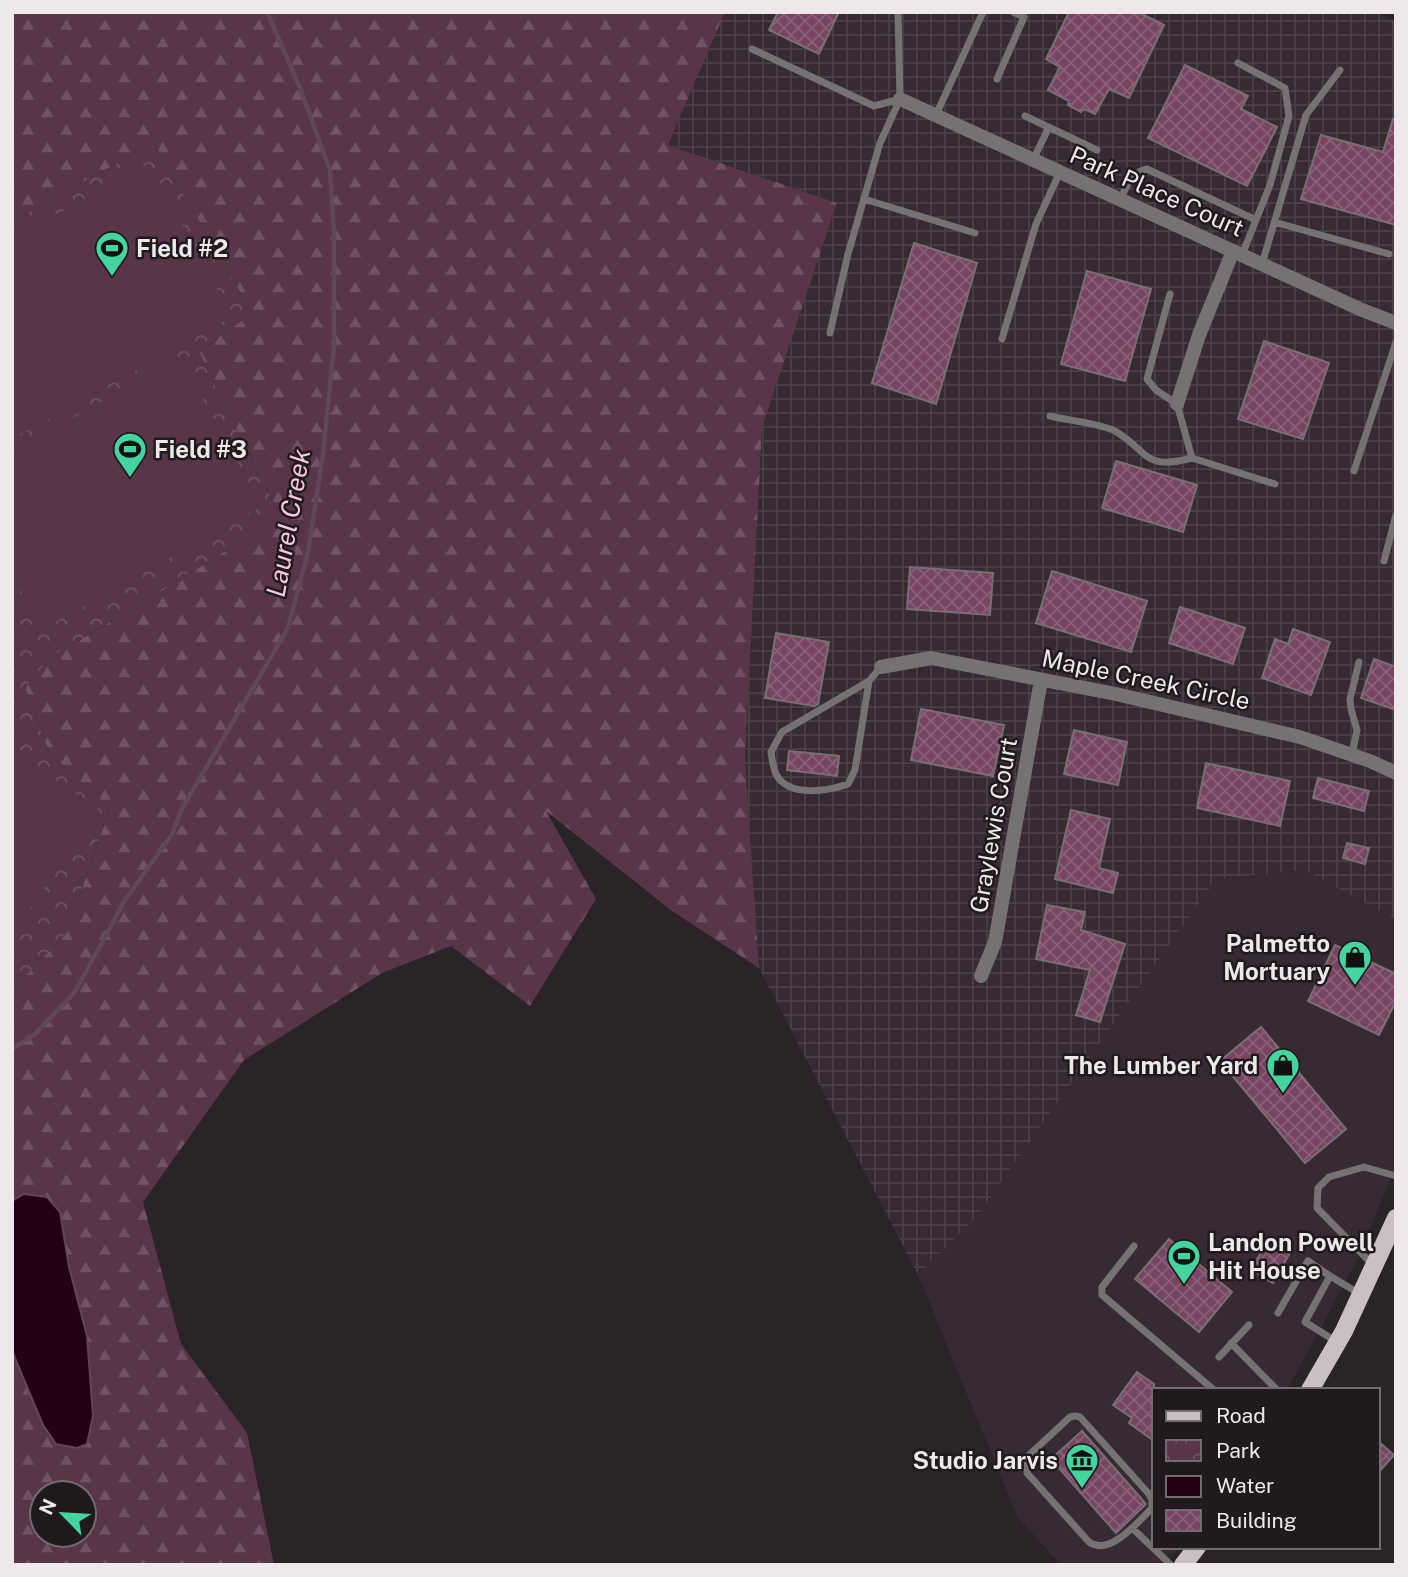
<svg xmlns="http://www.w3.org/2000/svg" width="1408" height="1577" viewBox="0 0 1408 1577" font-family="'Public Sans',sans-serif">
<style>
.built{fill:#382a32}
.industrial{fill:url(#industrial-grid)}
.forest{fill:url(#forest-firs);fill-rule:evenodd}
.park{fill:url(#park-crowns)}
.garden{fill:#583549}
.water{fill:#240016;stroke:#614656;stroke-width:2}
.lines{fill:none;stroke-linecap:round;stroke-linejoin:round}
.stream{stroke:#614656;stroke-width:4.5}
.building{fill:url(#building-cross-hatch);stroke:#786f74;stroke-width:2}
.lane{stroke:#767274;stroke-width:7}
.street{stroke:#767274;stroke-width:14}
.primary{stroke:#c8c0c4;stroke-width:18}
.labels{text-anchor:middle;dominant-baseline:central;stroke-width:5;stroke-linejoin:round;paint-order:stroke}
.street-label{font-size:24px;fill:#eee8eb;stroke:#20191d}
.poi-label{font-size:24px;font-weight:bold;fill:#eee8eb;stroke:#20191d;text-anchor:start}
.water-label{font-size:26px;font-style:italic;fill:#f8c6e1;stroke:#20191d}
</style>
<defs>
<pattern id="industrial-grid" width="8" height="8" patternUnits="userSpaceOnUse" patternTransform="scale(1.75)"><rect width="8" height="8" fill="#382a32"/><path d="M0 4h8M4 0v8" fill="none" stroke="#4b3f46"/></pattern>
<pattern id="forest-firs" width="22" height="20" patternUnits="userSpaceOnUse" patternTransform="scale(1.75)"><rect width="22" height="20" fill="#583549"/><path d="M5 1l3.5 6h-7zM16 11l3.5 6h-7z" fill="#705263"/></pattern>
<pattern id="park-crowns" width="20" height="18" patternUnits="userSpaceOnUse" patternTransform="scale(1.75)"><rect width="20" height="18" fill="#583549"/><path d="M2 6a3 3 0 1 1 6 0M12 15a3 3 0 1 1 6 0" fill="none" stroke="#705263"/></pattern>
<pattern id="building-cross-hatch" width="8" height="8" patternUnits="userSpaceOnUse" patternTransform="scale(1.75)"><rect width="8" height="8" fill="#774462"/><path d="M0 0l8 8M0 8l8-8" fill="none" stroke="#8b5f79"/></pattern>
</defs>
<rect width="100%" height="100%" fill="#2a2327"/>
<!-- built -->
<path class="built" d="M1305,870L1396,920V1166L1355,1264L1287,1390H1154V1547H1180L1163,1565H1061L1018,1518L918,1275L978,1215L1216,879Z"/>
<!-- industrial -->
<path class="industrial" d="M725,12H1374L1396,21V920L1305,870L1216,879L978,1215L918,1275L759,968L745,758L762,427L837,203L668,145Z"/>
<!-- forest -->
<path class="forest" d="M12,12H725L668,145L837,203L762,428L745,758L759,968L672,911L546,811L596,899L530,1006L451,946L382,973L244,1060L143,1202L181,1344L247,1433L274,1565H12V989L66,934L110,808L50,755L25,687L54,655L159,593L280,516L199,352L252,313L154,143L12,221ZM42,1493H84V1535H42Z"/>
<!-- park -->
<path class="park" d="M154,143L252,313L199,352L280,516L159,593L54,655L25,687L50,755L110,808L66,934L12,989V221Z"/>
<!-- garden -->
<path class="garden" d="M148,164L232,316L14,438L12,434V239Z
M180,358L262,506L43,629L12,574V452Z
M12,751L98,809L12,935Z"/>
<!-- water -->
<path class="water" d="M24,1194L47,1197L60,1212L69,1267L87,1336L93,1416L87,1444L77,1448L56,1444L43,1425L12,1351V1201Z"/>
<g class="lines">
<!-- stream -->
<path class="stream" d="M12,1049L35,1034L75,992L125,900L171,836L183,807L288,628L308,552L323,454L334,346V234L330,170L300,88L267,12"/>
</g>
<!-- building -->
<path class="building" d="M778,12H839L819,54L769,30Z
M1069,12H1138L1164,25L1129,98L1109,89L1095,114L1084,109L1081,112L1068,105L1069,101L1048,90L1060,67L1046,59Z
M1185,65L1248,96L1241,109L1277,127L1247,186L1148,138Z
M1393,119H1396V225L1301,199L1321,135L1383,152Z
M914,243L977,263L936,404L872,383Z
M1087,271L1151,289L1125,381L1061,364Z
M1264,341L1329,363L1303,439L1238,419Z
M1116,461L1197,485L1183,532L1102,508Z
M910,567L993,573L990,615L907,609Z
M1052,571L1147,601L1131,652L1036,623Z
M1180,607L1245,628L1233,664L1169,643Z
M1293,629L1330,642L1311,695L1262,678L1275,639L1288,644Z
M776,633L829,642L818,704L814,706L765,698Z
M1374,659L1396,667V710L1361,698Z
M921,709L1004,725L993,776L911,760Z
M1074,730L1127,742L1118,785L1064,774Z
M789,751L839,756L837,776L787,770Z
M1206,763L1290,781L1280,826L1197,808Z
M1318,778L1369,791L1364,811L1313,798Z
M1071,810L1110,819L1099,868L1118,873L1113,893L1055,879Z
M1347,843L1369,848L1365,864L1343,858Z
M1047,905L1085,912L1081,930L1125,944L1100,1022L1076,1015L1090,970L1036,959Z
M1335,945L1396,974V1001L1379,1035L1308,1001Z
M1261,1027L1346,1129L1305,1163L1220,1061Z
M1270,1237L1292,1249L1273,1283L1251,1270Z
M1169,1239L1232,1292L1199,1332L1135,1279Z
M1137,1372L1154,1384V1441L1129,1423L1132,1418L1113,1405Z
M1082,1431L1146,1504L1116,1533L1051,1459Z
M1378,1441L1394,1455L1378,1473Z"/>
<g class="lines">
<!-- lane -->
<path class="lane" d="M752,49L874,106L900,99
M1238,63L1285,88L1289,116L1270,185L1242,255
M997,79L1024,17L1013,12
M936,115L983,12
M1025,116L1097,150
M1033,160L1049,127
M864,199L975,233
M1120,199C1127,186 1132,172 1147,169L1256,220
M1274,222L1389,254
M1262,264L1306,115L1340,70
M830,333L848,254L880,143L900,99L898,12
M1002,339L1036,224L1060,172
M1050,416C1066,420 1103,424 1115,431C1150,452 1143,471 1192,458L1177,404L1156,390L1147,379L1170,294
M1192,458L1275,484
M1354,471L1396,342
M1384,561L1396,515
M869,681L855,770L848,784C828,791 788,798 776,774C773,767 772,759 771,752L782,732L869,681L881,667
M1352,755L1357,730L1351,709L1350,699L1359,662
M1134,1246L1102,1287V1295L1214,1390
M1374,1266L1317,1208L1318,1188L1329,1177L1364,1167L1396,1176
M1330,1276L1360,1294
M1278,1313L1308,1261L1330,1276L1305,1322L1337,1342
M1231,1343L1277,1390
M1219,1357L1249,1325
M1075,1416L1080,1417L1149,1494L1152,1500V1508C1138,1522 1109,1557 1089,1542L1027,1473L1028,1456L1070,1417Z
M1132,1528L1171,1565"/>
<!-- street -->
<path class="street" d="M900,99L1362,310L1396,323
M1177,404L1199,335L1233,251
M881,667L931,658L1116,694L1300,737L1370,761L1396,773
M981,976L995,942L1041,680"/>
<!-- primary -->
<path class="primary" d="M1310,1390L1344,1331L1396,1218
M1183,1565L1197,1547"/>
</g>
<!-- icons -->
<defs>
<symbol id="stadium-pin" viewBox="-11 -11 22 30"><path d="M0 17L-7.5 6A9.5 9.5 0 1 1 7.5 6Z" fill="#43d4a0" stroke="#20191d"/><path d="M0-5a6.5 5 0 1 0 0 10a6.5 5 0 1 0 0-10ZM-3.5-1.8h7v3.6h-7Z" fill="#111"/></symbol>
<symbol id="shop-pin" viewBox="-11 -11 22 30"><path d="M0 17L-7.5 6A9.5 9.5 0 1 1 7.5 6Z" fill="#43d4a0" stroke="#20191d"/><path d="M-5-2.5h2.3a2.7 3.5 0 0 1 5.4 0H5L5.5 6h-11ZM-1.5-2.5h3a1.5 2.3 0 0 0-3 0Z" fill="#111"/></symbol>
<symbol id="museum-pin" viewBox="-11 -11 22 30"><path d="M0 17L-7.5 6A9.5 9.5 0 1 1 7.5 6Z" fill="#43d4a0" stroke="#20191d"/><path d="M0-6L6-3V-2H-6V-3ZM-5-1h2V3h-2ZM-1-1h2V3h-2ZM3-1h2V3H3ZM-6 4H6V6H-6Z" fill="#111"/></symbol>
</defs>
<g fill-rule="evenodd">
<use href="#stadium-pin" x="93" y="229" width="38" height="52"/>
<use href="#stadium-pin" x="111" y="430" width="38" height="52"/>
<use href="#shop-pin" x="1336" y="938" width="38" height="52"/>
<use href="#shop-pin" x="1264" y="1046" width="38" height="52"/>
<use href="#stadium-pin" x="1165" y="1237" width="38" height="52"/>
<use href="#museum-pin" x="1063" y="1441" width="38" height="52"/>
</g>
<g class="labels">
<!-- street labels -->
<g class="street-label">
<text transform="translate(1157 191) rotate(24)">Park Place Court</text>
<text transform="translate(1146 679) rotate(12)">Maple Creek Circle</text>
<text transform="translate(993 825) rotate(-80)">Graylewis Court</text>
</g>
<!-- poi labels -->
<g class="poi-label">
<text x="136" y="248">Field #2</text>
<text x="154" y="449">Field #3</text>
<text x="1330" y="943" text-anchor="end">Palmetto<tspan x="1330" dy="28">Mortuary</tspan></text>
<text x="1258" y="1065" text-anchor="end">The Lumber Yard</text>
<text x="1208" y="1242">Landon Powell<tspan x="1208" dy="28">Hit House</tspan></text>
<text x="1058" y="1460" text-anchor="end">Studio Jarvis</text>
</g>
<!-- water labels -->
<g class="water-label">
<text transform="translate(288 523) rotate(-80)">Laurel Creek</text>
</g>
</g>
<!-- border -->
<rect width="1408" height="1577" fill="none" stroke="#eee8eb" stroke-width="28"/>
<!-- legend -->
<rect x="1152" y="1388" width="228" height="161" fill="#20191d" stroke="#726c6f" stroke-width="2"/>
<rect x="1166" y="1411" width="35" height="10" fill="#c8c0c4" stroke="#726c6f" stroke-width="2"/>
<text x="1216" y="1423" font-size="21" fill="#eee8eb">Road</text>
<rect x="1166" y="1440" width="35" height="21" fill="url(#park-crowns)" stroke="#726c6f" stroke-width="2"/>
<text x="1216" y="1458" font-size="21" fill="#eee8eb">Park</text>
<rect x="1166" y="1476" width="35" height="21" fill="#240016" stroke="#726c6f" stroke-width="2"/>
<text x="1216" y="1493" font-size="21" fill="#eee8eb">Water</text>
<rect x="1166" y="1510" width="35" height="21" fill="url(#building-cross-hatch)" stroke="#726c6f" stroke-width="2"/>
<text x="1216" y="1528" font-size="21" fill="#eee8eb">Building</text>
<!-- north arrow -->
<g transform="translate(63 1514) rotate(295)"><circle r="33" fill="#20191d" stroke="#726c6f" stroke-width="2"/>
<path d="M0-5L12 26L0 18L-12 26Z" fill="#43d4a0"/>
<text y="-10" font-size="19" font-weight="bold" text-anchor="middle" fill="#eee8eb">N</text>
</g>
</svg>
